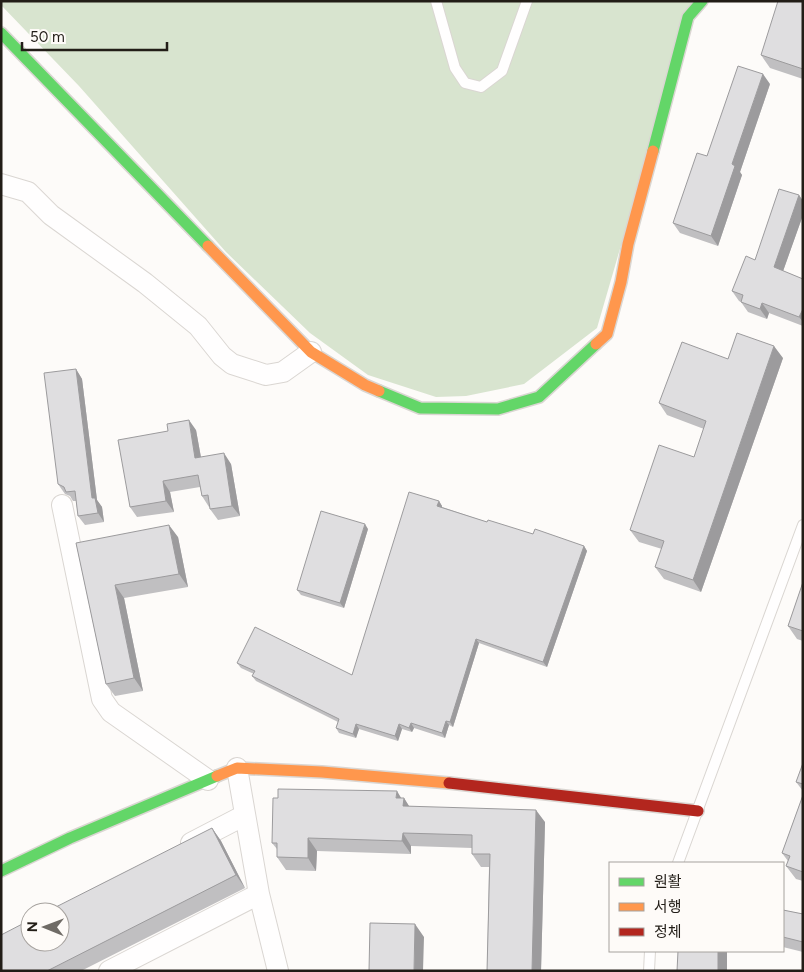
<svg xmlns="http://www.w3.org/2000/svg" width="804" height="972" viewBox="0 0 804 972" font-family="Figtree,'Noto Sans KR',sans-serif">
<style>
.forest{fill:#d8e4cf}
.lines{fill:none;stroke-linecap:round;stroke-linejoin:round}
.lane-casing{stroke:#dad6d2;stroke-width:12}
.street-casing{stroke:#dad6d2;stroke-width:22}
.fast-casing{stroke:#dad6d2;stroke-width:14}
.slow-casing{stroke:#dad6d2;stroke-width:14}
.jam-casing{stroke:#dad6d2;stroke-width:14}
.lane{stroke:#fffefe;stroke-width:10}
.street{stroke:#fffefe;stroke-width:20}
.fast{stroke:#63d668;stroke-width:11}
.slow{stroke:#ff974d;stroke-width:11}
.jam{stroke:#b3261e;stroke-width:11}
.wall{fill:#c0bfc1}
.shaded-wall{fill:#9c9b9d}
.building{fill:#dfdee0;stroke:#9c9b9d}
</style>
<rect width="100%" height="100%" fill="#fdfbf9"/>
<!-- forest -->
<path class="forest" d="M1,1H692L597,328L524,384L466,396L436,397L368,375L310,333L226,252L79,86L1,5Z"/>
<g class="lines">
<defs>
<path id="lane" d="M436,1L455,68L465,83L481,87L502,71L527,1
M678,863L803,525
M649,971L650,951"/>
<path id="street" d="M1,184L28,192L51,215L145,283L198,326L222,356L232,364L266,375L283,372L311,352
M62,505L102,699L111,712L208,780
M237,768L259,894L278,971
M191,843L245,815
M109,971L259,894"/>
<path id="fast" d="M1,33L208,246
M653,151L688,17L702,1
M379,391L420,408L498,409L539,397L596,344
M1,871L70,838L217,776"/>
<path id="slow" d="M208,246L311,352L365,385L379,391
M596,344L607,334L621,282L628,244L653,151
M217,776L237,768L322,772L449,783"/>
<path id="jam" d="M449,783L698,811"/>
</defs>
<!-- lane casing -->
<use href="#lane" class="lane-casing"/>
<!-- street casing -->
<use href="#street" class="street-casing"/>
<!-- fast casing -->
<use href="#fast" class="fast-casing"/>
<!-- slow casing -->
<use href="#slow" class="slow-casing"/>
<!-- jam casing -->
<use href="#jam" class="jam-casing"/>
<!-- lane -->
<use href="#lane" class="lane"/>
<!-- street -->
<use href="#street" class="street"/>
<!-- fast -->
<use href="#fast" class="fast"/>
<!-- slow -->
<use href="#slow" class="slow"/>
<!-- jam -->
<use href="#jam" class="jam"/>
</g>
<!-- wall -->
<path class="wall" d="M803,1V79L770,68L761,55Z
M770,84L740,172L742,175L718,246L680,233L673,223L707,156Z
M799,195L803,201V215L783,271L803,279V326L769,313L767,319L748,312L741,302L739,301L732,291L755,260Z
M783,358L701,592L664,579L655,567L662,549L639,542L630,530L694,457L704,429L667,415L659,403L728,359Z
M76,369L82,379L97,500L102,507L104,522L85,525L78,516L76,501H73L70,496L65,494L58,484Z
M196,430L201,457L231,464L240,516L218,520L210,509V506L209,507L202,496L200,487L170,492L174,512L137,517L130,507Z
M439,501L442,506V507L487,522L533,534L584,546L587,551L547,667L479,643L453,727L449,725L445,738L414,728L412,732L402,729L398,741L359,729L356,738L339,733L336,728L338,722L256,681L252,676L254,674L241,668L237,663L352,675Z
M368,529L344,608L301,595L297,590Z
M178,537L188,587L124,598L143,691L115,696L106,684L76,543Z
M803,582V641L797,639L788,626Z
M803,763V791L796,782Z
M803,795V881L796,879L786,866L788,861L782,853Z
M401,798H404L409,806L545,822L541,971H487L489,867H481L472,854V848L411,846V854L317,851L316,871L286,870L277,857V849L272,843Z
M212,828L221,841L245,888L81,971H1Z
M783,910L803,914V952L783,947Z"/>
<!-- shaded-wall -->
<path class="shaded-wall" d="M763,74L770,84L740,172L742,175L718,246L711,236L732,164Z
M799,195L803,201V215L781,277L774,267Z
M762,303L769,313L767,319L760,309Z
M803,309V322L799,317Z
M774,346L783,358L701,592L693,580Z
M76,369L82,379L97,500L102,507L104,522L98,513L92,498Z
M189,420L196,430L203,469L195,458Z
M224,453L231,464L240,516L232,506Z
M163,481L170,492L174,512L166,501Z
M439,501L442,506L441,511L437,506Z
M365,524L368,529L344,608L340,603Z
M169,525L178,537L188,587L179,574Z
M584,546L587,551L547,667L543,662Z
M115,585L124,598L143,691L134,678Z
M476,639L479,643L453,727L450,722Z
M446,721L449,725L445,738L442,733Z
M411,723L414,728L412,732L409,728Z
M356,724L359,729L356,738L353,734Z
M399,724L402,729L398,741L395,736Z
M397,791L403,801L404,798L412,811V819L396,798Z
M536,810L545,822L541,971H532Z
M212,828L221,841L245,888L236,875Z
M403,833L411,846V854L402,841Z
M308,838L317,851L316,871L308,858Z
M415,924L424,937L423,971H414Z
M718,951H727V971H718Z"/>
<!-- building -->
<path class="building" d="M778,1H803V69L761,55Z
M738,66L763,74L732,164L735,166L711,236L673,223L697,153L707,156Z
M779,189L799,195L774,267L803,279V309L799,317L762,303L760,309L741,302L743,295L732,291L746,256L755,260Z
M737,333L774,346L693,580L655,567L664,541L630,530L659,445L694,457L706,421L659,403L682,342L728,359Z
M76,369L92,498H95L98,513L78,516L75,491L66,492L64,487L58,484L44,373Z
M189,420L195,458L224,453L232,506L210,509L208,495L202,496L198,475L163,481L166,501L130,507L118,440L168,431L167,424Z
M409,492L439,501L437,506L487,522L488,520L533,534L535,529L584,546L543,662L476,639L450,722L446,721L442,733L411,723L409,728L399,724L395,736L356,724L353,734L336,728L339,719L252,676L255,671L237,663L255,627L352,675Z
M321,511L365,524L340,603L297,590Z
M169,525L179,574L115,585L134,678L106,684L76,543Z
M803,582V631L788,626Z
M803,763V784L796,782Z
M278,789L397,791L396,798H404L403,806L536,810L532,971H487L490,854H472V835L403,833L402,841L308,838V858L277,857V843H272L273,798H278Z
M803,795V872L786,866L790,856L782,853Z
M212,828L236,875L47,971H1V935L30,920V942H60V912H46Z
M783,910L803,914V942L783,937Z
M370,923L415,924L414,971H369Z
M678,951H718V971H677Z"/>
<!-- border -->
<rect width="804" height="972" fill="none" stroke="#221d17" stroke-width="5"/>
<!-- legend -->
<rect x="609" y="862" width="175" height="90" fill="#fefbf8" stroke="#a6a29e"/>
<rect x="619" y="878" width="25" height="8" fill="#63d668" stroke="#a6a29e"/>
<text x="654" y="887" font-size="15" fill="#221d17">원활</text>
<rect x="619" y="903" width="25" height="8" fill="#ff974d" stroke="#a6a29e"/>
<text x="654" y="912" font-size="15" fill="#221d17">서행</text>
<rect x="619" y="928" width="25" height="8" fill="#b3261e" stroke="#a6a29e"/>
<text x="654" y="937" font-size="15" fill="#221d17">정체</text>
<!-- north arrow -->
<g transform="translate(45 927) rotate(271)"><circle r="24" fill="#fefbf8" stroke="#a6a29e"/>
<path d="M0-4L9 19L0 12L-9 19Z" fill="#6f6b66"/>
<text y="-8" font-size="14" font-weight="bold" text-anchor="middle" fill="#221d17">N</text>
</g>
<!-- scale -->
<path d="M22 42v8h145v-8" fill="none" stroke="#221d17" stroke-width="2.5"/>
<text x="30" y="42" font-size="15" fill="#221d17" stroke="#fefbf8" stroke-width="4" paint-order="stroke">50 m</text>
</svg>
